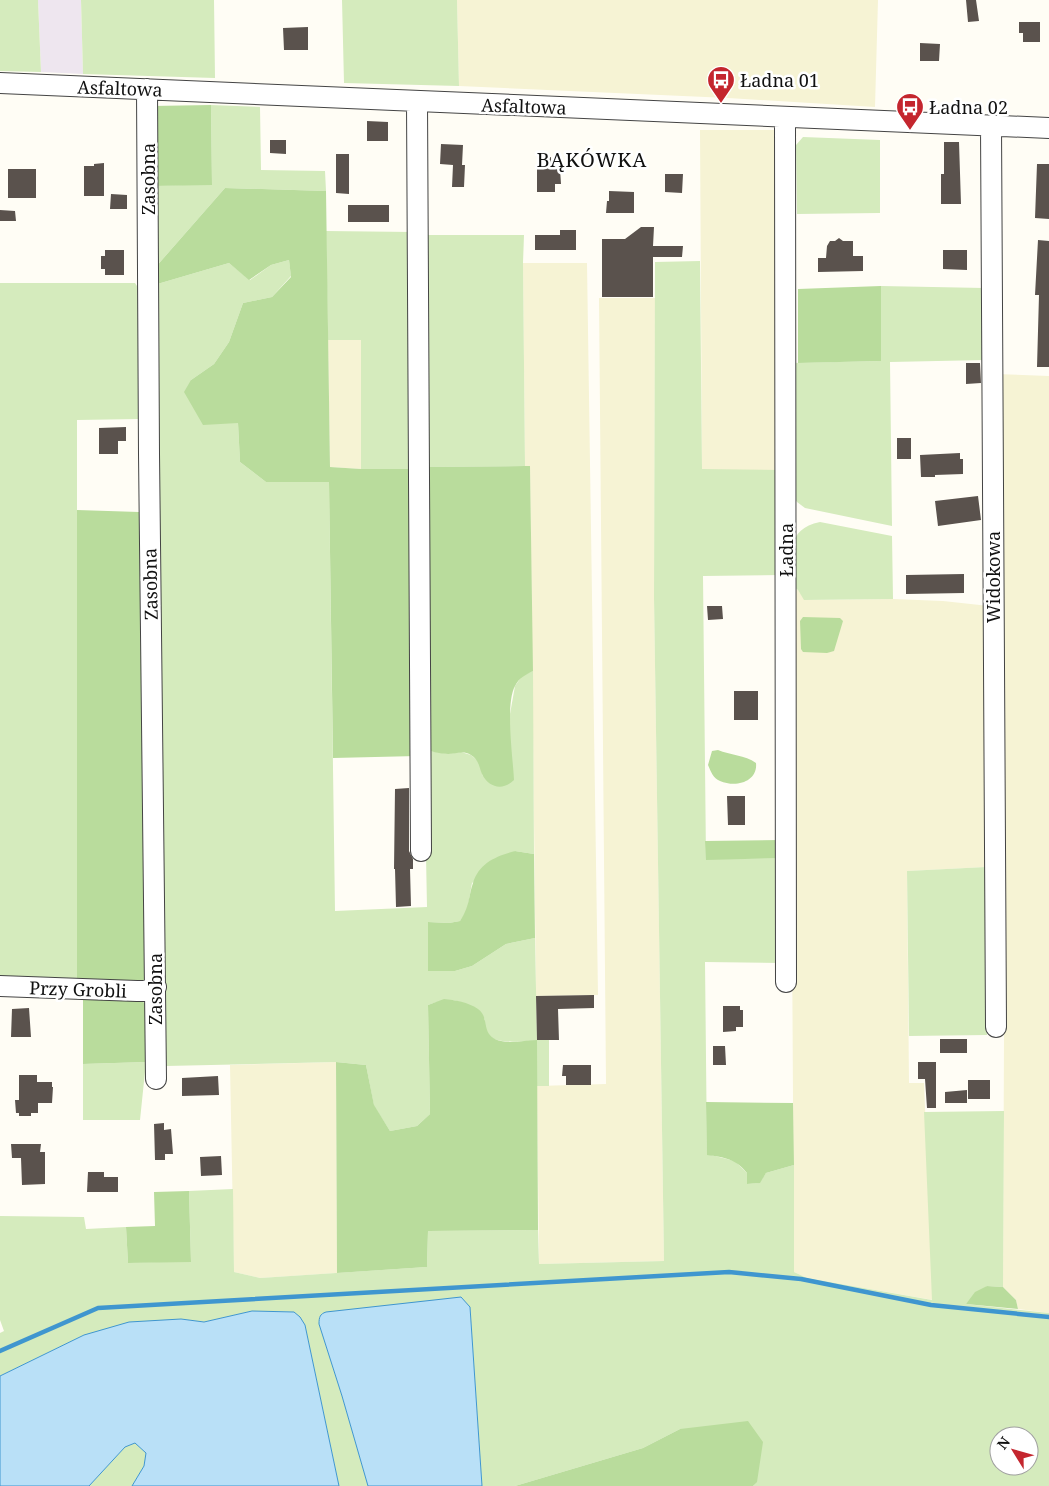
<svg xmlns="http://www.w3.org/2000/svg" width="1049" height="1486" viewBox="0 0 1049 1486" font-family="'Noto Serif',serif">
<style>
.industrial{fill:#eee6ef}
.farmland{fill:#f6f3d4}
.green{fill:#d5ebbd;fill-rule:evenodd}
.forest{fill:#b9dc9c}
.water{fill:#b9e0f7;stroke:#3f96cf}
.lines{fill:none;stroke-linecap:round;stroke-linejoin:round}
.stream{stroke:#3f96cf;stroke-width:4.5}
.building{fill:#5a524d}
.minor-casing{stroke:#444;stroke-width:22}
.minor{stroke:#fff;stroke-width:20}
.labels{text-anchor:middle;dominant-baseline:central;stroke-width:5;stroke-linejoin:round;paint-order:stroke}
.poi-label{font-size:18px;fill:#111;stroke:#fff;text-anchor:start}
.street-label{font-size:18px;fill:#111;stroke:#fff}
.quarter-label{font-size:20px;letter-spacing:1px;fill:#111;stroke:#fff}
</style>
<rect width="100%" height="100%" fill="#fffdf5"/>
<!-- industrial -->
<path class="industrial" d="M38,0H81L83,74L41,72Z"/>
<!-- farmland -->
<path class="farmland" d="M457,0H878L875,107L728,98L459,86Z
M700,130H780L781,470H702Z
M523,263H587L598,995H594L536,996L530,467L525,466Z
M599,298H655L654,598L664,1261L539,1264L537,1086L606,1084Z
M361,339V469L330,467L328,340Z
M995,374L1049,376V1313L1018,1309L1016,1300L1003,1287L1004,1034Z
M790,584L798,590L805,600L893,599L943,601L989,606L986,867L907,871L909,1083H924L933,1300L807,1278L794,1272Z
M336,1062L337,1273L260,1278L234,1272L230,1065Z"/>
<!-- green -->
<path class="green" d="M0,0H38L41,72L0,71Z
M81,0H214L215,78L83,74Z
M342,0H457L459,86L344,83Z
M211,105L260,107L261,170L325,171L326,191L225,188L154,269V186L212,184Z
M803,137L880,140V213L797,214L796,145Z
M326,231L412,232L413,469H361V340H328Z
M422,235H524L523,263L525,466L424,467Z
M289,260L291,276L272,297L243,303L229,342L214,364L191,380L238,423L240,462L266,482H329L335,911L427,907L424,750L448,754L461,752L471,755L479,762L483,776L510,714L515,686L522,676L533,671L534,854L515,851L472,883L467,911L460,921L449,923L428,922V971H455L472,966L506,944L535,938L537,1040H549V1086H537V1040C524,1041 493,1046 486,1032C485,1028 485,1023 485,1019C461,1002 458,994 428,1005L430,1114L417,1126L390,1131L374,1106L366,1065L336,1062L166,1066L163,1061L154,285L229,263L250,280L271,265Z
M700,261L702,469L781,470L782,575L703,576L706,859L780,858L781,963L705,962L707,1154L735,1161L747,1173V1184L759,1183L766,1173L794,1165V1272L807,1278L932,1300L924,1112L1004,1111L1003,1287L987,1286L966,1304L1049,1313V1486H753L757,1481L680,1429L643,1448L515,1486H482L470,1307L319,1324L342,1396L368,1486H339L305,1325L294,1312L252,1311L204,1322L181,1319L84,1335L0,1376V1333L4,1331L0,1320V1216L84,1217L86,1229L126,1227L128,1263L191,1261L189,1191L233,1189L234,1272L260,1278L427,1267L428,1231L538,1230L539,1264L664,1261L654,598L655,262ZM999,1436H1029V1466H999Z
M0,283H135L139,289V419L77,420V982L0,981Z
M881,286L984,288L985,360L890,362L892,526L805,508L797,502L791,493L792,363L881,361Z
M820,522L892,536L893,599L804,600L798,590L790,584C792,556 785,529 820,522Z
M986,867L987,1035L909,1036L907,871Z
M146,1062L140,1120H83V1064Z
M135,1443L146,1453L144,1466L132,1486H89L125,1447Z"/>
<!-- forest -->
<path class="forest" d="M211,105L212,185L154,186L152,106Z
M225,188L326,191L330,467L361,469H413L417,756L333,758L329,482H266L240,462L238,423L203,425L184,392L191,380L214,364L229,342L243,303L272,297L291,277L289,260L271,265L249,280L229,263L154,285V269Z
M881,286V361L798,363V289Z
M525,466H530L533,671C525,675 519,678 515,686C505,704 513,758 514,780C503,791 489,788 482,774C479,767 479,760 471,755C463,750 456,754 448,754C440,754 432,751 424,750V467Z
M77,510L139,512L145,981L77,982Z
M803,617L840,618L843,621L834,651L827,653L803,652L801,649L800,621Z
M718,750C730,755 745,755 756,763C758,782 736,788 720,781C713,778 711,772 708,765L712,751Z
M780,840V858L706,860L705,841Z
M515,851L534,854L535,938L506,944L472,966L455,971H428V922L449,923L460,921C470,906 468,898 473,883C479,863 496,856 515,851Z
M83,996L139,1000L147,1004L146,1062L83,1064Z
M444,999C455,1000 468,1002 478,1009C491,1018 479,1036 501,1041C512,1044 526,1040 537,1040L538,1230L428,1231L427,1267L337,1273L336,1062L366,1065L374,1105L390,1131L417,1126L430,1114L428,1005Z
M706,1102L793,1103L794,1165L766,1173L760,1183L747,1184V1173C736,1159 724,1157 707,1155Z
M189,1191L191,1262L128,1263L126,1227L155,1226L154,1192Z
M987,1286L1003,1287L1016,1300L1018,1309L966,1304L975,1292Z
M748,1421L763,1442L757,1482L753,1486H515L643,1448L680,1429Z"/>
<!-- water -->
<path class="water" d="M461,1297L470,1307L482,1486H368L342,1396L319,1324C319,1317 320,1314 326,1312Z
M252,1311L294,1312L300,1317L305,1325L339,1486H132L144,1466L146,1453L135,1443L125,1447L89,1486H0V1376L84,1335L129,1322L181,1319L204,1322Z"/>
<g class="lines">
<!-- stream -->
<path class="stream" d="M0,1351L98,1308L729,1272L801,1279L931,1305L1049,1317"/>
</g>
<!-- building -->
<path class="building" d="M966,0H976L979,21L968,22Z
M1019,22H1040V42H1023V33H1019Z
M308,27V50H284L283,28Z
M920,43L940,44L939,61H920Z
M367,121L388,122V141H367Z
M270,140H286V154L270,153Z
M944,142H959L961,204H941V174H944Z
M441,144L463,145L462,165H465L464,187H452L453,165L440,164Z
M336,154H349V194L336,193Z
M537,157H551V169H560L561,184H555V192H537Z
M104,163V196H84V166H94V164Z
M1037,164H1049V219L1035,218Z
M8,169H36V198H8Z
M665,174H683L682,193L665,192Z
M609,191L634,192V213H606L607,201H609Z
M111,194L127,195V209H110Z
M348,205H389V222H348Z
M0,210L15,211L16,221H0Z
M641,227H654L653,246H683L682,257H653V297H602V239H625Z
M560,230H576V250H535V235H560Z
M839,238L843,241H853V256H863V271L818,272V258H826L827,246L830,241H835Z
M1038,240L1049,241V367H1037L1039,295H1035Z
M105,250H124V275H105V269H101V256H105Z
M943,250H967V270L943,269Z
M966,363H980L981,383L966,384Z
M126,427V441H118V454H99V428Z
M897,438H911V459H897Z
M960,453V459H963V474L935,475V477H921L920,455Z
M978,496L981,520L938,526L935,501Z
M964,574V593L906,594V575Z
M707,606H722L723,619L708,620Z
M734,691H758V720H734Z
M409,788V851L413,859V869H410L411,906L396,907L395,869H394L395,789Z
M727,796H745V825H728Z
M594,995V1008L558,1009L559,1040H537L536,996Z
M723,1006H740V1010H743V1027H736V1031L723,1032Z
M29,1008L31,1037H11L12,1009Z
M940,1039H967V1053H940Z
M713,1046H725L726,1065H713Z
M918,1062H936V1108H927L925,1079H918Z
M563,1065H591V1085H566V1076H562Z
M19,1075H37V1082H52V1087H53L52,1103H38V1113H31V1116H19V1113H16L15,1100H19Z
M218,1076L219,1095L182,1096V1078Z
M968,1080H990V1099H968Z
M967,1090V1103H945V1092Z
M164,1123V1130L171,1129L173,1154H165V1160H155L154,1124Z
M11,1144H41L40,1152H45V1184L22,1185L21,1158H12Z
M221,1156L222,1175L201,1176L200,1157Z
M88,1172H104V1177H118V1192H87Z"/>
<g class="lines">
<defs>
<path id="minor" d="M0,83L1049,128
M147,89L149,454L156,1079
M417,102L421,851
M785,117L786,982
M991,126L996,1027
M0,986L137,991H145L156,987"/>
</defs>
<!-- minor casing -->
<use href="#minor" class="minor-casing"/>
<!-- minor -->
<use href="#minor" class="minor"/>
</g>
<!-- icons -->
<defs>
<symbol id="bus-pin" viewBox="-11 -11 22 30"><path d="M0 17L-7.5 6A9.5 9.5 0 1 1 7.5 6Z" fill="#c4262e" stroke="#fff"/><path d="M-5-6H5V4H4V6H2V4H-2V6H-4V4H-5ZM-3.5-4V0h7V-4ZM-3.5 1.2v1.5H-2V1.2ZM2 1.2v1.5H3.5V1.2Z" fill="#fff"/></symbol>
</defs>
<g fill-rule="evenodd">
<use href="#bus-pin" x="705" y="64" width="32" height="43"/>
<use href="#bus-pin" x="894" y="91" width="32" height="43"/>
</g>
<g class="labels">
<!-- poi labels -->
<g class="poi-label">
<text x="740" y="80">Ładna 01</text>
<text x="929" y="107">Ładna 02</text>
</g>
<!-- street labels -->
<g class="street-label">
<text transform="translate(120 88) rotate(2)">Asfaltowa</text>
<text transform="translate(524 106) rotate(2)">Asfaltowa</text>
<text transform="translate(148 179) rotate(-90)">Zasobna</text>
<text transform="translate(786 550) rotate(-90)">Ładna</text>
<text transform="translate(993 577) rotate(-90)">Widokowa</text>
<text transform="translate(150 584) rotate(-91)">Zasobna</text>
<text transform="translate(78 989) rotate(2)">Przy Grobli</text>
<text transform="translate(155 989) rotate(-90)">Zasobna</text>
</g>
<!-- quarter labels -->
<g class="quarter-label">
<text x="592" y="159">BĄKÓWKA</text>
</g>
</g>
<!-- north arrow -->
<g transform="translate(1014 1451) rotate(307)"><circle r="24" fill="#ffffff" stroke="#a0a0a0"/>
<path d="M0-4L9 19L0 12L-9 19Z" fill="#c4262e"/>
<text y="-8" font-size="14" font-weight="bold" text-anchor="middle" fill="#111111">N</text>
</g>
</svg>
